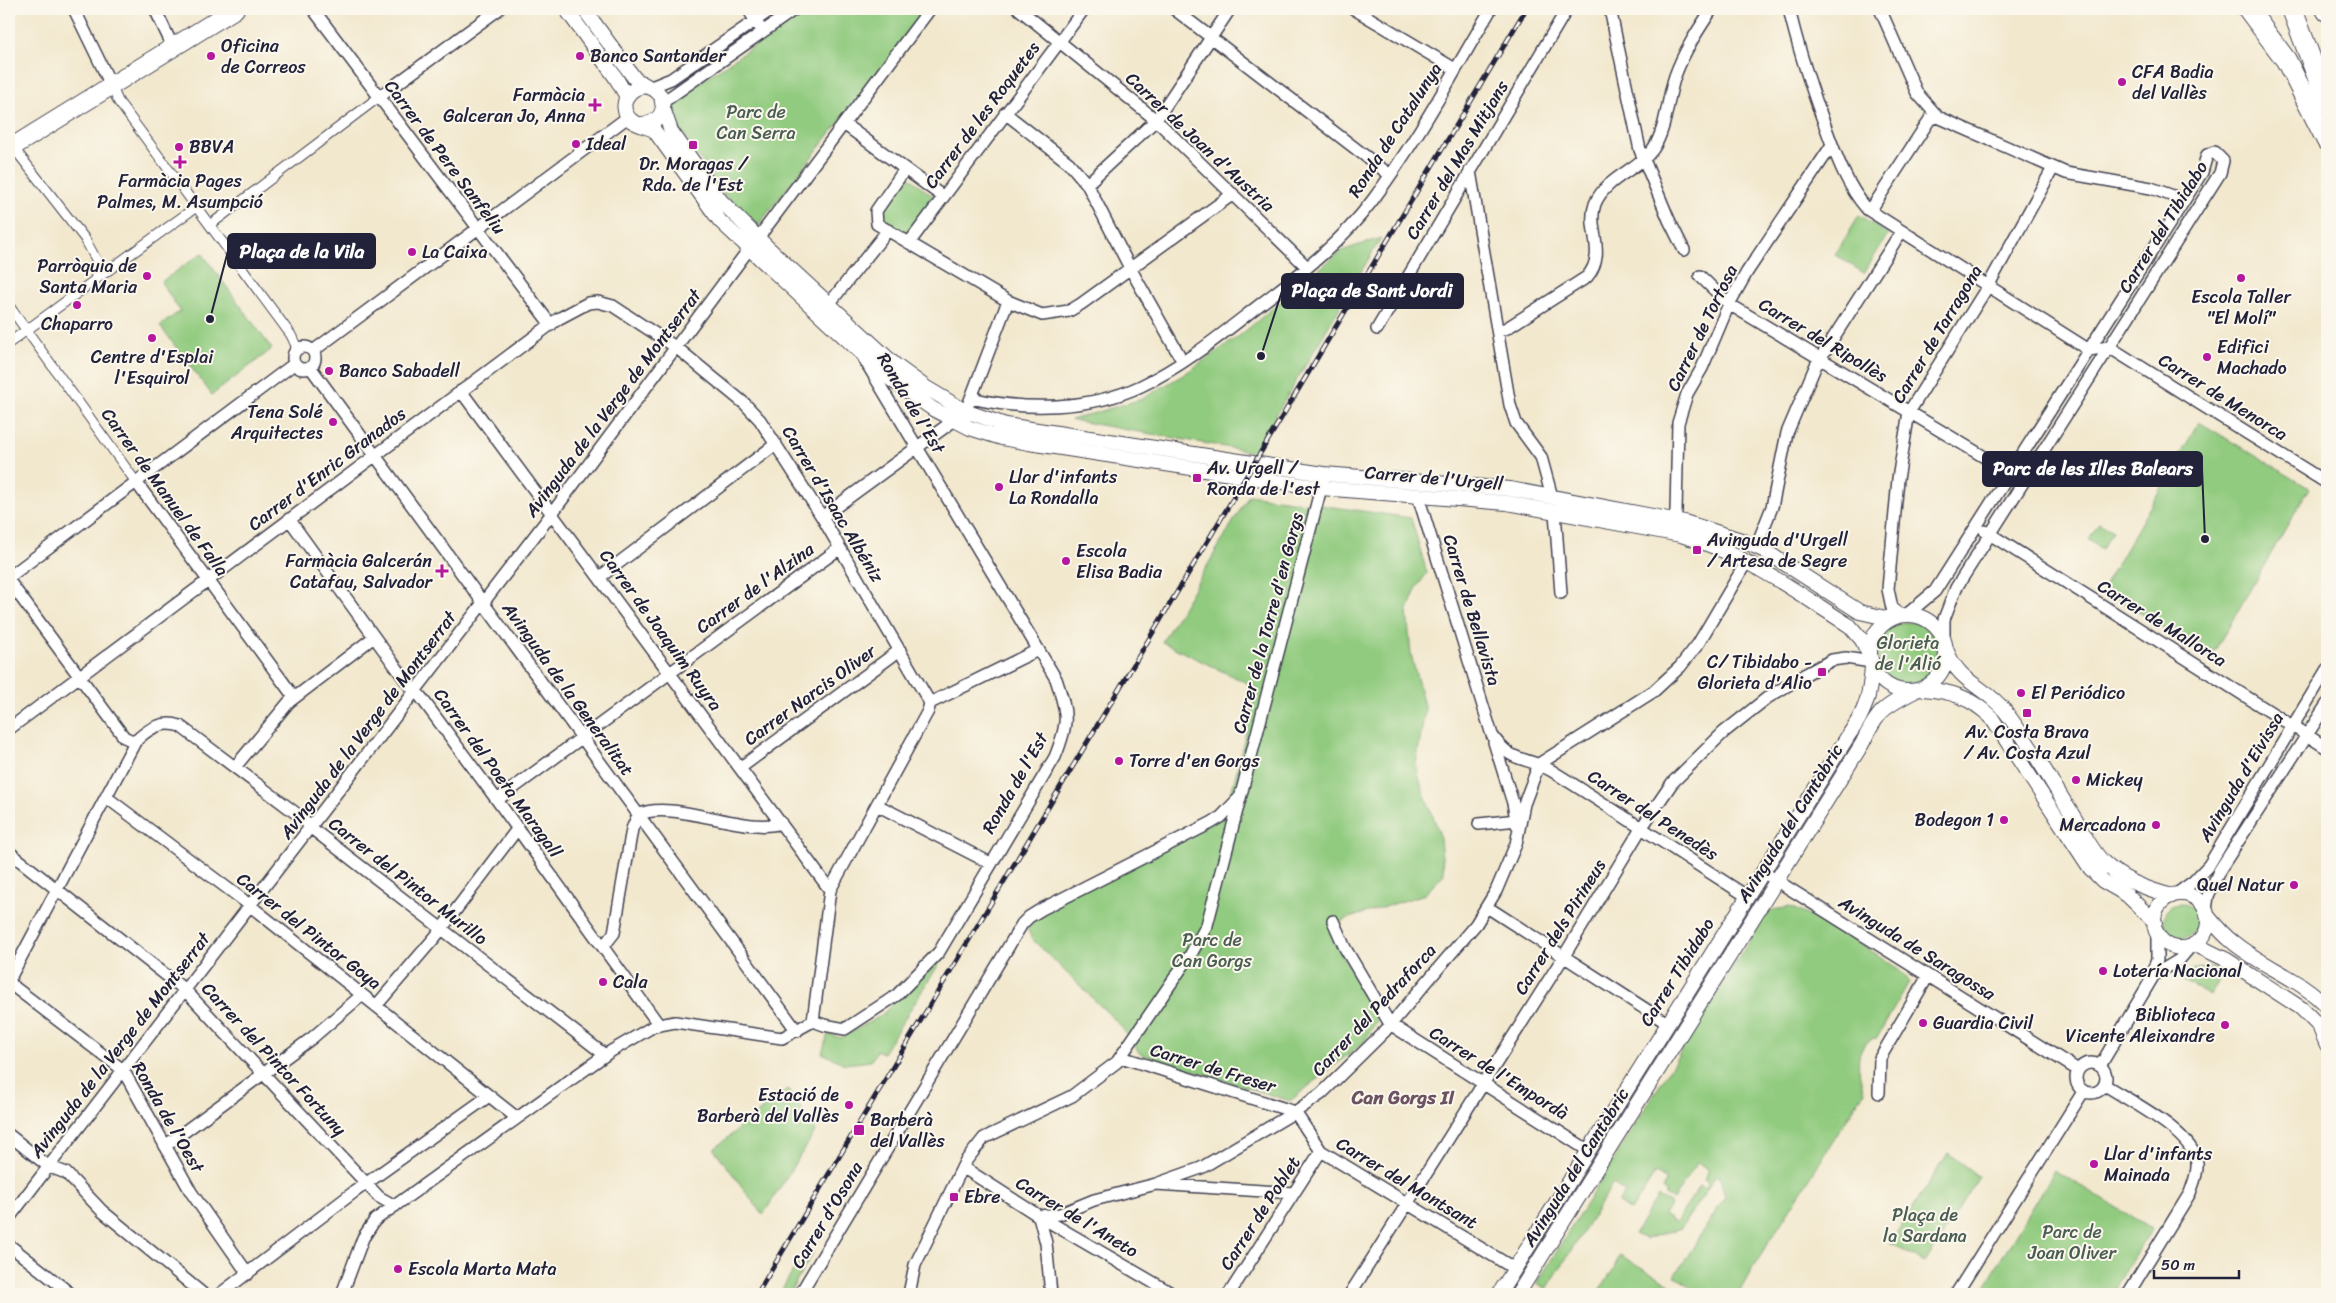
<svg xmlns="http://www.w3.org/2000/svg" width="2336" height="1303" viewBox="0 0 2336 1303" font-family="Sriracha,sans-serif">
<style>
.green{fill:#91cb7f;stroke:#5a765d}
.lines{fill:none;stroke-linecap:round;stroke-linejoin:round}
.pedestrian-casing{stroke:#414051;stroke-width:11}
.minor-casing{stroke:#414051;stroke-width:14}
.tertiary-casing{stroke:#414051;stroke-width:16}
.primary-casing{stroke:#414051;stroke-width:20}
.motorway-casing{stroke:#414051;stroke-width:22}
.pedestrian{stroke:#fff;stroke-width:9}
.minor{stroke:#fff;stroke-width:11}
.tertiary{stroke:#fff;stroke-width:14}
.primary{stroke:#fff;stroke-width:18}
.motorway{stroke:#fff;stroke-width:20}
.rail-casing{stroke:#22223b;stroke-width:5}
.rail{stroke:#fbf7ec;stroke-width:3;stroke-dasharray:9;stroke-linecap:butt}
.poi-dot{fill:#b5179e;stroke:#fbf7ec;stroke-width:2}
.labels{text-anchor:middle;dominant-baseline:central;stroke-width:4;stroke-linejoin:round;paint-order:stroke}
.poi-label{font-size:18px;fill:#22223b;stroke:#fbf7ec;text-anchor:start}
.park-label{font-size:18px;fill:#495d53;stroke:#fbf7ec}
.street-label{font-size:18px;fill:#22223b;stroke:#fbf7ec}
.neighbourhood-label{font-size:19px;font-weight:bold;fill:#6c5361;stroke:#fbf7ec}
.leader{fill:none;stroke:#22223b;stroke-width:2}
.callout-dot{fill:#22223b;stroke:#fbf7ec;stroke-width:2}
.callout{fill:#22223b;stroke:#22223b;stroke-width:2}
.callout-label{font-size:19px;text-anchor:middle;font-weight:bold;fill:#fff}
</style>
<rect width="100%" height="100%" fill="#fbf7ec"/>
<filter id="ink" filterUnits="userSpaceOnUse"><feTurbulence type="fractalNoise" baseFrequency=".02" numOctaves="2"/><feDisplacementMap in="SourceGraphic" scale="10" xChannelSelector="R" yChannelSelector="G"/><feConvolveMatrix kernelMatrix="1 2 1 2 8 2 1 2 1" color-interpolation-filters="sRGB"/></filter>
<filter id="wash" filterUnits="userSpaceOnUse"><feTurbulence type="fractalNoise" baseFrequency=".0096" numOctaves="4" result="noise"/><feDisplacementMap in="SourceGraphic" scale="20" xChannelSelector="R" yChannelSelector="G"/><feGaussianBlur stdDeviation="1.12" result="paint"/><feColorMatrix in="noise" values="0 0 0 0 0 0 0 0 0 0 0 0 0 0 0 0 0 1.4 0 .05"/><feComposite in="paint" operator="in"/></filter>
<g filter="url(#wash)">
<rect width="100%" height="100%" fill="#f2e8ce"/>
<!-- green -->
<path class="green" d="M808,9H928L756,228L726,197L675,122L671,102Z
M908,176L934,197L907,236L882,218V212Z
M1859,215L1888,234L1864,273L1835,255Z
M1381,238L1254,452L1071,420L1142,399L1183,375L1238,337L1341,251Z
M202,253L272,349L212,395L160,326L180,311L161,282Z
M2199,422L2309,488L2211,657L2102,590Z
M1249,495L1411,518L1427,573L1417,587L1407,612L1411,654L1425,710L1416,764L1421,785L1439,832L1444,874L1425,894L1346,919L1330,933L1379,1017L1364,1042L1290,1101L1140,1054L1120,1025L1032,939L1021,916L1204,821L1230,798L1257,688L1162,642Z
M2099,523L2113,531L2102,549L2088,540Z
M1877 653a31 31 0 1 1 62 0a31 31 0 1 1-62 0Z
M2164 921a17 17 0 1 1 34 0a17 17 0 1 1-34 0Z
M1790,907C1811,916 1903,964 1909,982L1877,1038L1871,1039C1852,1053 1859,1072 1864,1092L1751,1271L1740,1291L1744,1294H1702L1675,1276L1725,1197L1720,1178L1716,1176L1681,1228L1646,1239L1634,1234L1658,1196L1671,1204L1664,1215L1676,1223L1699,1186L1706,1189L1708,1182L1704,1179L1709,1170L1697,1162L1673,1200L1665,1195L1667,1192L1662,1189L1667,1180L1655,1173L1631,1211L1618,1203L1625,1192L1613,1184L1547,1289L1537,1283L1766,914L1773,910Z
M945,945L949,948L883,1053L877,1050L871,1061L845,1064L822,1053L828,1034L841,1038L882,1015Z
M2213,967L2223,972L2210,996L2179,979C2186,968 2201,969 2213,967Z
M787,1089L816,1130L763,1215L714,1149Z
M1948,1153L1979,1177L1925,1263L1890,1243Z
M2054,1170L2152,1229L2111,1294H1980Z
M806,1250L813,1253L789,1294H779Z
M1620,1255L1670,1284L1663,1294H1596L1611,1274Z"/>
</g>
<g filter="url(#ink)">
<g class="lines">
<defs>
<path id="pedestrian" d="M111,85L118,101L291,335L297,348
M210,225L379,97
M95,280L196,207
M9,306L136,482
M9,343L95,280L98,263L85,239L13,147"/>
<path id="minor" d="M74,9L111,85
M155,9L173,47
M313,9L551,325
M748,9L759,26
M1019,9L1156,120L1307,267
M1174,9L1390,175
M1354,9L1455,69
M1610,9L1640,150L1669,220L1684,250
M1789,9C1797,44 1808,78 1820,112C1833,146 1843,181 1867,209L2089,350L2109,347L2327,483
M1880,9L1917,93L1938,117L2066,173L2151,188L2184,200
M651,87L671,79L772,9
M379,97L499,9
M663,102L795,9
M1005,113L1069,163L1087,184L1130,268L1183,362
M844,124L942,196
M905,169L876,211L877,224L1008,301L1042,315L1069,311L1081,304L1233,194
M1470,171L1510,405L1516,423L1541,457L1552,497
M1087,184L1156,120L1230,9
M1870,211L1930,119L1938,117
M758,238L930,9
M909,243L1084,9
M1700,276L1729,304L2011,473
M829,304L888,230
M1377,329L1567,9
M1499,331L1507,328L1587,277C1608,252 1586,229 1595,204C1605,178 1638,170 1653,149C1667,128 1667,99 1675,76C1684,51 1698,30 1712,9
M293 358a11 11 0 1 1 22 0a11 11 0 1 1-22 0Z
M313,351L628,117
M311,368L797,1031
M461,391L830,890
M971,398C1025,411 1090,410 1141,386C1185,365 1223,333 1262,303C1302,273 1342,241 1372,201C1417,141 1453,73 1491,9
M969,403L1008,301
M136,482L294,697
M1418,496L1492,735C1512,765 1525,755 1552,771C1618,812 1682,855 1748,897
M1555,512L1561,593
M822,517L960,416
M289,519L409,685L420,696L497,800L659,1025
M1672,520L1676,512L1678,423L1687,394L1702,368L1729,304L1747,272L1832,145
M1985,531L2327,748
M1756,547L1772,507L1787,433L1816,365L1901,232
M9,577L294,364
M600,577L776,444
M9,581L124,737L135,742
M1901,616L1892,608L1888,589L1898,479L1909,412L1988,286L2053,168
M1905,616L1935,591L2180,207L2202,172L2207,155L2214,152L2223,161L2220,173L1956,588L1944,619V640
M930,703L1038,650
M9,729L558,319L588,303L598,302L613,306L677,348L745,404L760,420L822,517L930,703
M1494,742L1513,803L1517,825
M235,767L289,702L374,637
M740,768L900,650
M106,797L243,900L517,1118
M497,800L840,548
M877,805L990,863
M1479,824L1517,820
M9,852L185,990L379,1197L395,1206
M1763,872L2078,1070
M2175,895L2193,882L2209,865L2327,669
M1487,907L1667,1023
M2206,910L2208,896L2219,871L2327,704
M1333,921L1345,948L1390,1024L1589,1151
M603,947L614,933L632,829L638,815C671,798 744,835 781,823
M2150,979L2157,960V931
M9,980L135,742C147,729 163,720 180,726L301,817L315,831L605,1055
M9,983L123,1070L191,1192L248,1274
M376,1006L436,936L518,828
M813,1021L824,1025L845,1029L897,995L939,952L1055,757C1069,722 1068,715 1056,679L864,359
M813,1021L830,890L928,711L930,703
M1121,1057L1295,1112
M2076 1078a15 15 0 1 1 30 0a15 15 0 1 1-30 0Z
M2100,1066L2154,975L2179,960L2191,946
M2105,1085C2131,1102 2192,1131 2197,1163C2198,1174 2193,1184 2190,1193L2128,1294
M1879,1093L1880,1058L1928,976
M1295,1112L1321,1151L1515,1269
M9,1135L48,1166L66,1173L102,1211L203,1294
M165,1146L312,1038L362,995
M964,1168L1039,1216L1173,1294
M1156,1184L1201,1168L1295,1112L1321,1094L1385,1031L1476,924L1496,891L1516,844L1524,804L1539,764L1654,691L1680,667L1698,644L1747,561
M1039,1216L1060,1214L1094,1200L1156,1184L1294,1193
M1039,1216L1046,1243L1051,1294
M9,1218L553,512L749,249
M9,1245L71,1294
M220,1294L354,1192L489,1096
M342,1294L363,1238L375,1220L608,1053L654,1026L675,1022L782,1038L813,1021
M800,1294L1022,924L1029,917L1042,909L1211,823L1221,817L1240,797
M909,1294L915,1265L965,1162L984,1138L1072,1096L1117,1062L1191,954L1207,925L1323,480
M1229,1294L1321,1151
M1350,1294L1564,956L1642,827L1672,783L1724,732L1767,698L1806,674L1832,660L1846,658L1871,662
M1956,1294L2083,1092"/>
<path id="tertiary" d="M566,9L616,78L627,97
M584,9L635,79L647,86
M663,108L671,131L721,201L767,247L895,365L925,387L965,411L1006,425L1031,429L1324,474L1510,489L1684,522L1741,540L1765,551L1860,612L1886,618L1895,617
M640,124C652,125 660,120 663,108L661,96C641,70 610,103 632,121C638,125 647,127 654,130L720,221L886,376L933,409L970,428L1002,438L1029,443L1321,488L1507,503L1681,535C1744,553 1796,592 1850,626L1862,640L1871,659
M1870 653a38 38 0 1 1 76 0a38 38 0 1 1-76 0Z
M1946,649C1959,684 1984,685 2005,711C2031,745 2052,783 2075,819C2083,833 2091,849 2102,861C2121,880 2147,889 2172,896
M1923,689C1951,691 1970,697 1991,717L2090,868L2103,881L2127,895L2155,922
M2154 921a27 27 0 1 1 54 0a27 27 0 1 1-54 0Z
M2207,915C2215,925 2223,935 2234,943C2263,967 2302,979 2327,1007
M2194,944L2227,960L2301,1008L2319,1026L2327,1045
M1499,1294L1848,736C1866,711 1870,696 1872,666
M1518,1294L1862,744C1878,711 1882,708 1915,691"/>
<path id="primary" d="M9,149L235,9"/>
<path id="motorway" d="M2248,9L2286,60L2327,141
M2292,9L2327,102
M2326,9L2327,11"/>
</defs>
<!-- pedestrian casing -->
<use href="#pedestrian" class="pedestrian-casing"/>
<!-- minor casing -->
<use href="#minor" class="minor-casing"/>
<!-- tertiary casing -->
<use href="#tertiary" class="tertiary-casing"/>
<!-- primary casing -->
<use href="#primary" class="primary-casing"/>
<!-- motorway casing -->
<use href="#motorway" class="motorway-casing"/>
<!-- pedestrian -->
<use href="#pedestrian" class="pedestrian"/>
<!-- minor -->
<use href="#minor" class="minor"/>
<!-- tertiary -->
<use href="#tertiary" class="tertiary"/>
<!-- primary -->
<use href="#primary" class="primary"/>
<!-- motorway -->
<use href="#motorway" class="motorway"/>
<defs>
<path id="rail" d="M757,1294L1526,9"/>
</defs>
<!-- rail casing -->
<use href="#rail" class="rail-casing"/>
<!-- rail -->
<use href="#rail" class="rail"/>
</g>
</g>
<!-- markers -->
<g class="poi-dot">
<circle cx="211" cy="56" r="5"/>
<circle cx="580" cy="56" r="5"/>
<circle cx="2122" cy="82" r="5"/>
<path d="M592.5 97.5h5v5h5v5h-5v5h-5v-5h-5v-5h5z"/>
<circle cx="576" cy="144" r="5"/>
<rect x="688" y="140" width="10" height="10" rx="2.5"/>
<circle cx="179" cy="147" r="5"/>
<path d="M177.5 154.5h5v5h5v5h-5v5h-5v-5h-5v-5h5z"/>
<circle cx="412" cy="252" r="5"/>
<circle cx="147" cy="276" r="5"/>
<circle cx="2241" cy="278" r="5"/>
<circle cx="77" cy="305" r="5"/>
<circle cx="152" cy="338" r="5"/>
<circle cx="2207" cy="357" r="5"/>
<circle cx="329" cy="371" r="5"/>
<circle cx="333" cy="422" r="5"/>
<rect x="1192" y="473" width="10" height="10" rx="2.5"/>
<circle cx="999" cy="487" r="5"/>
<rect x="1692" y="545" width="10" height="10" rx="2.5"/>
<circle cx="1066" cy="561" r="5"/>
<path d="M439.5 563.5h5v5h5v5h-5v5h-5v-5h-5v-5h5z"/>
<rect x="1817" y="667" width="10" height="10" rx="2.5"/>
<circle cx="2021" cy="693" r="5"/>
<rect x="2022" y="708" width="10" height="10" rx="2.5"/>
<circle cx="1119" cy="761" r="5"/>
<circle cx="2076" cy="780" r="5"/>
<circle cx="2004" cy="820" r="5"/>
<circle cx="2156" cy="825" r="5"/>
<circle cx="2294" cy="885" r="5"/>
<circle cx="2103" cy="971" r="5"/>
<circle cx="603" cy="982" r="5"/>
<circle cx="1923" cy="1023" r="5"/>
<circle cx="2225" cy="1025" r="5"/>
<circle cx="849" cy="1105" r="5"/>
<rect x="853" y="1124" width="12" height="12" rx="2.5"/>
<circle cx="2094" cy="1164" r="5"/>
<rect x="949" y="1192" width="10" height="10" rx="2.5"/>
<circle cx="398" cy="1269" r="5"/>
</g>
<g class="labels">
<!-- poi labels -->
<g class="poi-label">
<text x="221" y="46">Oficina<tspan x="221" dy="21">de Correos</tspan></text>
<text x="590" y="56">Banco Santander</text>
<text x="2132" y="72">CFA Badia<tspan x="2132" dy="21">del Vallès</tspan></text>
<text x="585" y="95" text-anchor="end">Farmàcia<tspan x="585" dy="21">Galceran Jo, Anna</tspan></text>
<text x="586" y="144">Ideal</text>
<text x="189" y="147">BBVA</text>
<text x="693" y="164" text-anchor="middle">Dr. Moragas /<tspan x="693" dy="21">Rda. de l'Est</tspan></text>
<text x="180" y="181" text-anchor="middle">Farmàcia Pages<tspan x="180" dy="21">Palmes, M. Asumpció</tspan></text>
<text x="422" y="252">La Caixa</text>
<text x="137" y="266" text-anchor="end">Parròquia de<tspan x="137" dy="21">Santa Maria</tspan></text>
<text x="2241" y="297" text-anchor="middle">Escola Taller<tspan x="2241" dy="21">"El Molí"</tspan></text>
<text x="77" y="324" text-anchor="middle">Chaparro</text>
<text x="2217" y="347">Edifici<tspan x="2217" dy="21">Machado</tspan></text>
<text x="152" y="357" text-anchor="middle">Centre d'Esplai<tspan x="152" dy="21">l'Esquirol</tspan></text>
<text x="339" y="371">Banco Sabadell</text>
<text x="323" y="412" text-anchor="end">Tena Solé<tspan x="323" dy="21">Arquitectes</tspan></text>
<text x="1207" y="468">Av. Urgell /<tspan x="1207" dy="21">Ronda de l'est</tspan></text>
<text x="1009" y="477">Llar d'infants<tspan x="1009" dy="21">La Rondalla</tspan></text>
<text x="1707" y="540">Avinguda d'Urgell<tspan x="1707" dy="21">/ Artesa de Segre</tspan></text>
<text x="1076" y="551">Escola<tspan x="1076" dy="21">Elisa Badia</tspan></text>
<text x="432" y="561" text-anchor="end">Farmàcia Galcerán<tspan x="432" dy="21">Catafau, Salvador</tspan></text>
<text x="1812" y="662" text-anchor="end">C/ Tibidabo -<tspan x="1812" dy="21">Glorieta d'Alio</tspan></text>
<text x="2031" y="693">El Periódico</text>
<text x="2027" y="732" text-anchor="middle">Av. Costa Brava<tspan x="2027" dy="21">/ Av. Costa Azul</tspan></text>
<text x="1129" y="761">Torre d'en Gorgs</text>
<text x="2086" y="780">Mickey</text>
<text x="1994" y="820" text-anchor="end">Bodegon 1</text>
<text x="2146" y="825" text-anchor="end">Mercadona</text>
<text x="2284" y="885" text-anchor="end">Quel Natur</text>
<text x="2113" y="971">Lotería Nacional</text>
<text x="613" y="982">Cala</text>
<text x="2215" y="1015" text-anchor="end">Biblioteca<tspan x="2215" dy="21">Vicente Aleixandre</tspan></text>
<text x="1933" y="1023">Guardia Civil</text>
<text x="839" y="1095" text-anchor="end">Estació de<tspan x="839" dy="21">Barberà del Vallès</tspan></text>
<text x="870" y="1120">Barberà<tspan x="870" dy="21">del Vallès</tspan></text>
<text x="2104" y="1154">Llar d'infants<tspan x="2104" dy="21">Mainada</tspan></text>
<text x="964" y="1197">Ebre</text>
<text x="408" y="1269">Escola Marta Mata</text>
</g>
<!-- park labels -->
<g class="park-label">
<text x="756" y="112">Parc de<tspan x="756" dy="21">Can Serra</tspan></text>
<text x="1908" y="643">Glorieta<tspan x="1908" dy="21">de l'Alió</tspan></text>
<text x="1212" y="940">Parc de<tspan x="1212" dy="21">Can Gorgs</tspan></text>
<text x="1925" y="1215">Plaça de<tspan x="1925" dy="21">la Sardana</tspan></text>
<text x="2072" y="1232">Parc de<tspan x="2072" dy="21">Joan Oliver</tspan></text>
</g>
<!-- street labels -->
<g class="street-label">
<text transform="translate(982 115) rotate(-53)">Carrer de les Roquetes</text>
<text transform="translate(1395 130) rotate(-57)">Ronda de Catalunya</text>
<text transform="translate(1200 142) rotate(43)">Carrer de Joan d'Austria</text>
<text transform="translate(445 157) rotate(53)">Carrer de Pere Sanfeliu</text>
<text transform="translate(1457 160) rotate(-59)">Carrer del Mas Mitjans</text>
<text transform="translate(2163 227) rotate(-58)">Carrer del Tibidabo</text>
<text transform="translate(1702 328) rotate(-64)">Carrer de Tortosa</text>
<text transform="translate(1937 334) rotate(-59)">Carrer de Tarragona</text>
<text transform="translate(1823 340) rotate(31)">Carrer del Ripollès</text>
<text transform="translate(2223 397) rotate(32)">Carrer de Menorca</text>
<text transform="translate(613 403) rotate(-53)">Avinguda de la Verge de Montserrat</text>
<text transform="translate(911 403) rotate(59)">Ronda de l'Est</text>
<text transform="translate(327 469) rotate(-37)">Carrer d'Enric Granados</text>
<text transform="translate(1434 478) rotate(5)">Carrer de l'Urgell</text>
<text transform="translate(165 492) rotate(54)">Carrer de Manuel de Falla</text>
<text transform="translate(833 504) rotate(59)">Carrer d'Isaac Albéniz</text>
<text transform="translate(755 588) rotate(-36)">Carrer de l'Alzina</text>
<text transform="translate(1472 610) rotate(73)">Carrer de Bellavista</text>
<text transform="translate(1268 623) rotate(-75)">Carrer de la Torre d'en Gorgs</text>
<text transform="translate(2162 623) rotate(32)">Carrer de Mallorca</text>
<text transform="translate(661 630) rotate(54)">Carrer de Joaquim Ruyra</text>
<text transform="translate(568 689) rotate(54)">Avinguda de la Generalitat</text>
<text transform="translate(810 695) rotate(-36)">Carrer Narcis Oliver</text>
<text transform="translate(368 725) rotate(-53)">Avinguda de la Verge de Montserrat</text>
<text transform="translate(498 773) rotate(54)">Carrer del Poeta Maragall</text>
<text transform="translate(2241 777) rotate(-59)">Avinguda d'Eivissa</text>
<text transform="translate(1015 783) rotate(-60)">Ronda de l'Est</text>
<text transform="translate(1653 815) rotate(33)">Carrer del Penedès</text>
<text transform="translate(1790 823) rotate(-58)">Avinguda del Cantàbric</text>
<text transform="translate(408 881) rotate(38)">Carrer del Pintor Murillo</text>
<text transform="translate(1560 927) rotate(-58)">Carrer dels Pirineus</text>
<text transform="translate(309 931) rotate(38)">Carrer del Pintor Goya</text>
<text transform="translate(1917 948) rotate(32)">Avinguda de Saragossa</text>
<text transform="translate(1677 972) rotate(-58)">Carrer Tibidabo</text>
<text transform="translate(1374 1010) rotate(-47)">Carrer del Pedraforca</text>
<text transform="translate(120 1045) rotate(-52)">Avinguda de la Verge de Montserrat</text>
<text transform="translate(274 1059) rotate(47)">Carrer del Pintor Fortuny</text>
<text transform="translate(1213 1068) rotate(17)">Carrer de Freser</text>
<text transform="translate(1499 1073) rotate(32)">Carrer de l'Empordà</text>
<text transform="translate(168 1117) rotate(60)">Ronda de l'Oest</text>
<text transform="translate(1576 1167) rotate(-58)">Avinguda del Cantàbric</text>
<text transform="translate(1407 1183) rotate(31)">Carrer del Montsant</text>
<text transform="translate(1260 1213) rotate(-57)">Carrer de Poblet</text>
<text transform="translate(827 1215) rotate(-59)">Carrer d'Osona</text>
<text transform="translate(1077 1217) rotate(31)">Carrer de l'Aneto</text>
</g>
<!-- neighbourhood labels -->
<g class="neighbourhood-label">
<text x="1403" y="1097">Can Gorgs II</text>
</g>
</g>
<!-- callouts -->
<path class="leader" d="M210 319L228 251M1261 356L1282 291M2205 539L2202 469"/>
<g class="callout-dot">
<circle cx="210" cy="319" r="5"/>
<circle cx="1261" cy="356" r="5"/>
<circle cx="2205" cy="539" r="5"/>
</g>
<g class="callout">
<rect x="228" y="234" width="147" height="34" rx="5"/>
<rect x="1282" y="274" width="181" height="34" rx="5"/>
<rect x="1983" y="452" width="219" height="34" rx="5"/>
</g>
<g class="callout-label">
<text x="302" y="258">Plaça de la Vila</text>
<text x="1372" y="297">Plaça de Sant Jordi</text>
<text x="2093" y="475">Parc de les Illes Balears</text>
</g>
<!-- margin -->
<rect width="2336" height="1303" fill="none" stroke="#fbf7ec" stroke-width="30"/>
<!-- scale -->
<path d="M2154 1270v8h85v-8" fill="none" stroke="#22223b" stroke-width="2.5"/>
<text x="2161" y="1270" font-size="15" fill="#22223b" stroke="#fbf7ec" stroke-width="4" paint-order="stroke">50 m</text>
</svg>
